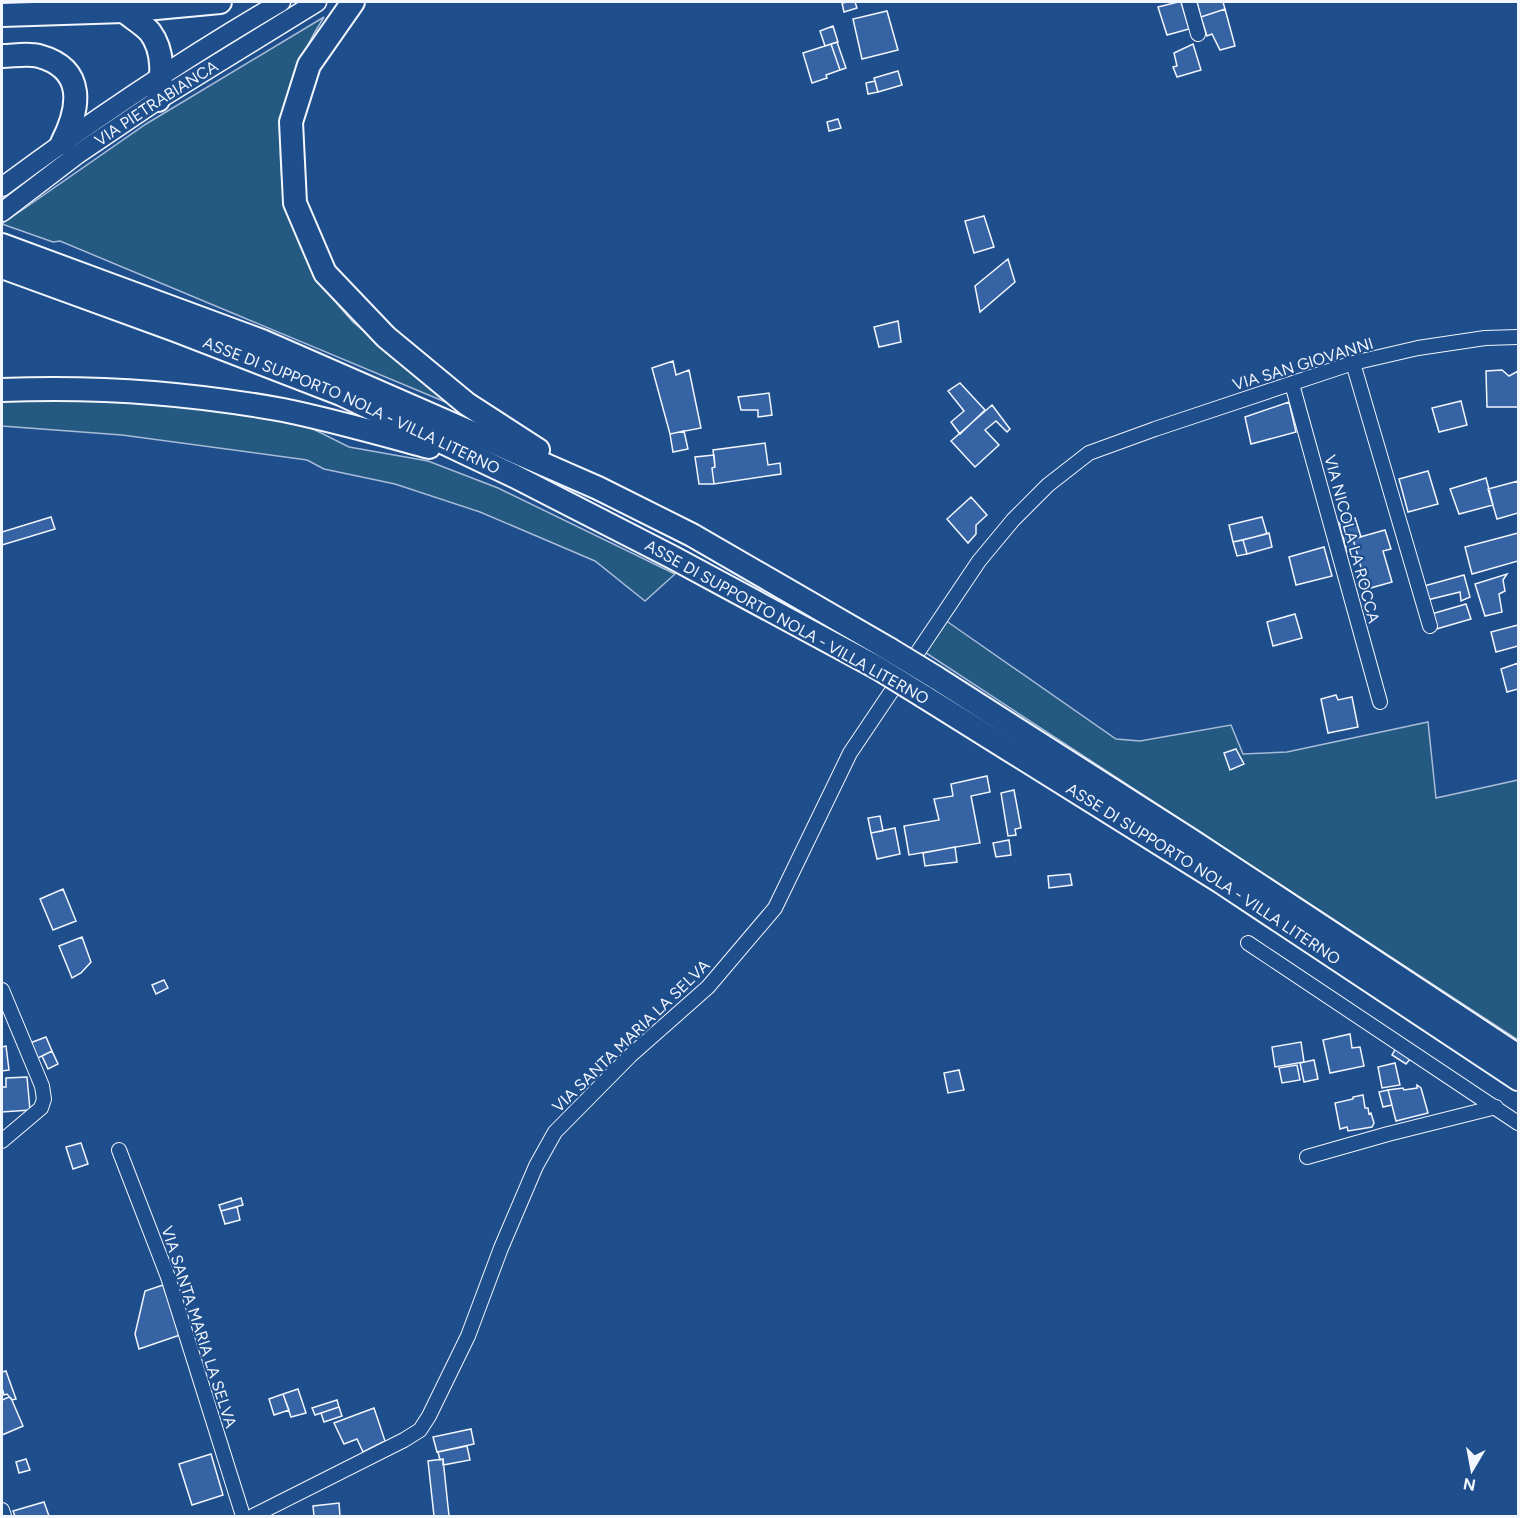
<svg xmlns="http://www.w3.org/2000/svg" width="1520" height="1518" viewBox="0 0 1520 1518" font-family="Figtree,sans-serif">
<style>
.green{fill:#245a82;stroke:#a8bbd7;stroke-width:1.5}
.building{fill:#3563a3;stroke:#f2f6ff;stroke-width:1.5}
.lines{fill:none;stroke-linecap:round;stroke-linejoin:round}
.minor-casing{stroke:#f2f6ff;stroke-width:16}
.secondary-casing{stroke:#f2f6ff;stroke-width:21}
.trunk-casing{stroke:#f2f6ff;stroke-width:26}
.minor{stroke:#1f4e8c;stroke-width:14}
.secondary{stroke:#1f4e8c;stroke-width:18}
.trunk{stroke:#1f4e8c;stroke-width:22}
.trunk-bridge-casing{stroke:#f2f6ff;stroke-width:26;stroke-linecap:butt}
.trunk-bridge{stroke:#1f4e8c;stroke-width:22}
.labels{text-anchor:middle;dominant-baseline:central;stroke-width:4.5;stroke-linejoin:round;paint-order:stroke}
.street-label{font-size:16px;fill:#f2f6ff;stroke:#1f4e8c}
</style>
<rect width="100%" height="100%" fill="#1f4e8c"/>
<!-- green -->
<path class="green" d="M324,17C257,121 268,231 353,322L455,406L60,241L53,242L2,224L146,124Z
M2,400H135L235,412L311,428L349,447L428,461L498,488L675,574L645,601L595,561L480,512L395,484L324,469L307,460L122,435L2,426Z
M945,620L1116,739L1140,741L1231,725L1243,754L1287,752L1428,722L1436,798L1518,780V1040L923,651Z"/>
<!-- building -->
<path class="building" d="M848,2H855L857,8L844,12L842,3Z
M1178,2H1181L1189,29L1167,35L1158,7Z
M1197,2H1223L1225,9L1201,17Z
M1225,9L1235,46L1220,50L1212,34L1207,36L1201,17Z
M887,11L898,50L862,59L853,19Z
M833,26L838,42L825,46L820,31Z
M837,42L846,68L840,70L831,44Z
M831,44L840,70L826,75L827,78L812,83L803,53Z
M1193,44L1201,70L1177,77L1173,67L1177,66L1174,53Z
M898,71L902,85L878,92L874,78Z
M875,81L878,92L868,94L866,83Z
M838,119L841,128L829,131L827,122Z
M984,216L994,247L974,253L965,221Z
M1008,259L1015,282L980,312L975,286Z
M898,321L901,342L879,347L874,327Z
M673,361L676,375L689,370L701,428L670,434L652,368Z
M1502,370L1509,376L1518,371V407H1487L1486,371Z
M960,383L985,410L960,434L951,422L964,411L948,391Z
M769,393L772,415L758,417V410H741L738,397Z
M1461,401L1467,425L1439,432L1432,408Z
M1289,402L1296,432L1251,444L1245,417Z
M992,405L1010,429L1007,432L996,421L985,430L999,445L975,467L951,441Z
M684,431L688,449L673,452L670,434Z
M765,443L768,465L780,463L781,474L714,484L712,468L715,467L713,450Z
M714,455L715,467L712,468L714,484H699L695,457Z
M1428,471L1438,504L1408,512L1399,479Z
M1486,478L1493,505L1459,514L1450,489Z
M1518,481V513L1497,519L1488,489Z
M971,497L987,515L976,525V534L968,543L947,519Z
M51,517L55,529L2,545V532Z
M1262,517L1267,534L1233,542L1229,525Z
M1355,518L1361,537L1353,539L1356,549L1347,552L1339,522Z
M1385,530L1391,549L1383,551L1392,582L1367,589L1353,539Z
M1269,533L1272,547L1247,554L1243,540Z
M1518,533V561L1472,574L1465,547Z
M1243,540L1247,554L1237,556L1233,542Z
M1324,547L1332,576L1296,585L1289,557Z
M1507,574L1503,580L1505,591L1499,594L1502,612L1485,616L1475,584Z
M1464,575L1470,597L1461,601L1460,592L1427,600L1424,586Z
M1466,604L1471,619L1433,630L1428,615Z
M1295,614L1302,638L1273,646L1267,622Z
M1518,625V646L1496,652L1491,632Z
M1518,663V689L1507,692L1501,669Z
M1336,695L1338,700L1352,697L1358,727L1328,733L1321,699Z
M1236,749L1244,764L1230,770L1224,753Z
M987,776L990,792L971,796L980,843L909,855L904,826L939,820L934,799L953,796L951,784Z
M1014,790L1021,828L1015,829L1016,835L1008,836L1001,793Z
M880,816L883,831L871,833L868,818Z
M895,828L900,854L877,859L871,833Z
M1009,840L1011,855L996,857L993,843Z
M955,847L957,862L925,866L923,853Z
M1070,874L1072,885L1049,888L1048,876Z
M63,889L76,921L53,930L40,899Z
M82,937L91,962L81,973L72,978L59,946Z
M164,980L168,988L156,994L152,985Z
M1350,1034L1352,1048L1360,1047L1364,1066L1330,1073L1323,1040Z
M46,1037L52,1051L36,1059L30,1043Z
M1301,1042L1304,1062L1275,1067L1272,1047Z
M6,1046L9,1070L2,1071V1047Z
M1396,1048L1411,1058L1406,1064L1392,1055Z
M52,1051L58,1064L48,1069L42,1056Z
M1314,1060L1318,1079L1304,1082L1300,1063Z
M1395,1063L1400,1085L1382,1088L1378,1067Z
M1297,1065L1300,1080L1282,1083L1279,1068Z
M959,1070L964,1090L948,1093L944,1073Z
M27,1077L30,1110L2,1112V1087H6V1078Z
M1417,1085L1421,1088L1428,1113L1396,1121L1388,1090L1403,1088L1404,1090L1417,1088Z
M1388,1090L1392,1105L1383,1107L1379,1092Z
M1363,1095L1365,1108H1368L1369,1114L1371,1113L1374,1123L1372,1127L1348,1131L1347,1127L1340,1129L1335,1103L1353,1099V1097Z
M81,1143L88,1164L73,1169L66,1147Z
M241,1198L243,1205L221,1211L219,1205Z
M237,1207L240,1220L225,1224L221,1211Z
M163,1285L180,1335L139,1349L135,1334L145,1291Z
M6,1371L16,1399L12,1400L7,1394L4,1395L2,1388V1372Z
M298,1389L306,1413L291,1417L283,1394Z
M283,1394L289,1410L274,1415L269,1399Z
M9,1397L11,1398L23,1426L2,1435V1400Z
M337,1400L339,1407L315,1415L312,1408Z
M339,1407L342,1416L324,1422L321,1413Z
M374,1408L385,1441L363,1452L357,1439L344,1444L334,1423Z
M471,1429L474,1444L437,1452L433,1437Z
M467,1446L470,1460L443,1465V1459L440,1460L438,1452Z
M211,1454L223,1495L192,1505L179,1464Z
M26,1459L30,1470L19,1473L16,1462Z
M443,1459L449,1516H434L428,1461Z
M44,1502L49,1516H15L13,1511Z
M339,1503L340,1516H314L313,1506Z"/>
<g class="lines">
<defs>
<path id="minor" d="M1189,2L1198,34
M1353,363L1430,626
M1292,384L1380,702
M1248,943L1518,1123
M2,990L42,1086L44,1099L41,1108L2,1141
M119,1150L168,1277L243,1516
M1307,1157L1388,1134L1496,1107
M2,1510L4,1516
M253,1516L404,1440L420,1430L429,1416L468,1336L501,1248L536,1166L555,1132L631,1055L708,987L775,908L850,753L979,561L1013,520L1048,485L1089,453L1155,429L1353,363L1418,348L1485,338L1518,337"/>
<g id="secondary">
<path d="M2,187C91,121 185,58 281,2"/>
<path id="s1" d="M2,212L78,154L158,100L317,2"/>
</g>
<g id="trunk">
<path d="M353,2L309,65L291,122L295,203L325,273L386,337L467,404L538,450"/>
<path d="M124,11C132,18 143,24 150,32C165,52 162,77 158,100"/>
<path d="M2,15L124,11L220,2"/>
<path d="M2,56C13,56 28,53 39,56C86,69 80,108 62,143"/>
<path d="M2,245L262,341L598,488L692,535L889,649"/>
<path id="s2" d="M2,267L175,330L341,394L514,476L672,557L876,667"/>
<path d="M2,390C95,386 190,393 283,410C332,420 381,434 429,447"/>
<path d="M935,677L1192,841L1518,1056"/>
<path id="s3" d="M923,696L1221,882L1518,1079"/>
</g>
</defs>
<!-- minor casing -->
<use href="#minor" class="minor-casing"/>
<!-- secondary casing -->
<use href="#secondary" class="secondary-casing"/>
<!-- trunk casing -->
<use href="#trunk" class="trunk-casing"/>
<!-- minor -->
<use href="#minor" class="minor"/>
<!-- secondary -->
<use href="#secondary" class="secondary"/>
<!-- trunk -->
<use href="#trunk" class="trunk"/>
<defs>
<path id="trunk-bridge" d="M889,649L935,677
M876,667L923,696"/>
</defs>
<!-- trunk-bridge casing -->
<use href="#trunk-bridge" class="trunk-bridge-casing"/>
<!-- trunk-bridge -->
<use href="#trunk-bridge" class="trunk-bridge"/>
</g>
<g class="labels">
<!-- street labels -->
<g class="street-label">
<text stroke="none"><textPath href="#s1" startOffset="189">VIA PIETRABIANCA</textPath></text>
<text transform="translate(1303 364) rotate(-17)">VIA SAN GIOVANNI</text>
<text stroke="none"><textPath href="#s2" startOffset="376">ASSE DI SUPPORTO NOLA - VILLA LITERNO</textPath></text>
<text transform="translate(1352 539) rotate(75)">VIA NICOLA LA ROCCA</text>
<text transform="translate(787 622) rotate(29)">ASSE DI SUPPORTO NOLA - VILLA LITERNO</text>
<text stroke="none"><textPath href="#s3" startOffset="332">ASSE DI SUPPORTO NOLA - VILLA LITERNO</textPath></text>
<text transform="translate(631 1036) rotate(-44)">VIA SANTA MARIA LA SELVA</text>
<text transform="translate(199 1327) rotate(72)">VIA SANTA MARIA LA SELVA</text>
</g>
</g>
<!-- border -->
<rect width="1520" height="1518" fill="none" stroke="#f2f6ff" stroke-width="6"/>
<!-- north arrow -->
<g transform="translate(1472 1470) rotate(190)" stroke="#1f4e8c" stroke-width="4.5" paint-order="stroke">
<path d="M0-4.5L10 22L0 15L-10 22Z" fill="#f2f6ff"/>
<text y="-9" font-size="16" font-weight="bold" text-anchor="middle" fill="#f2f6ff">N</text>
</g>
</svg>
